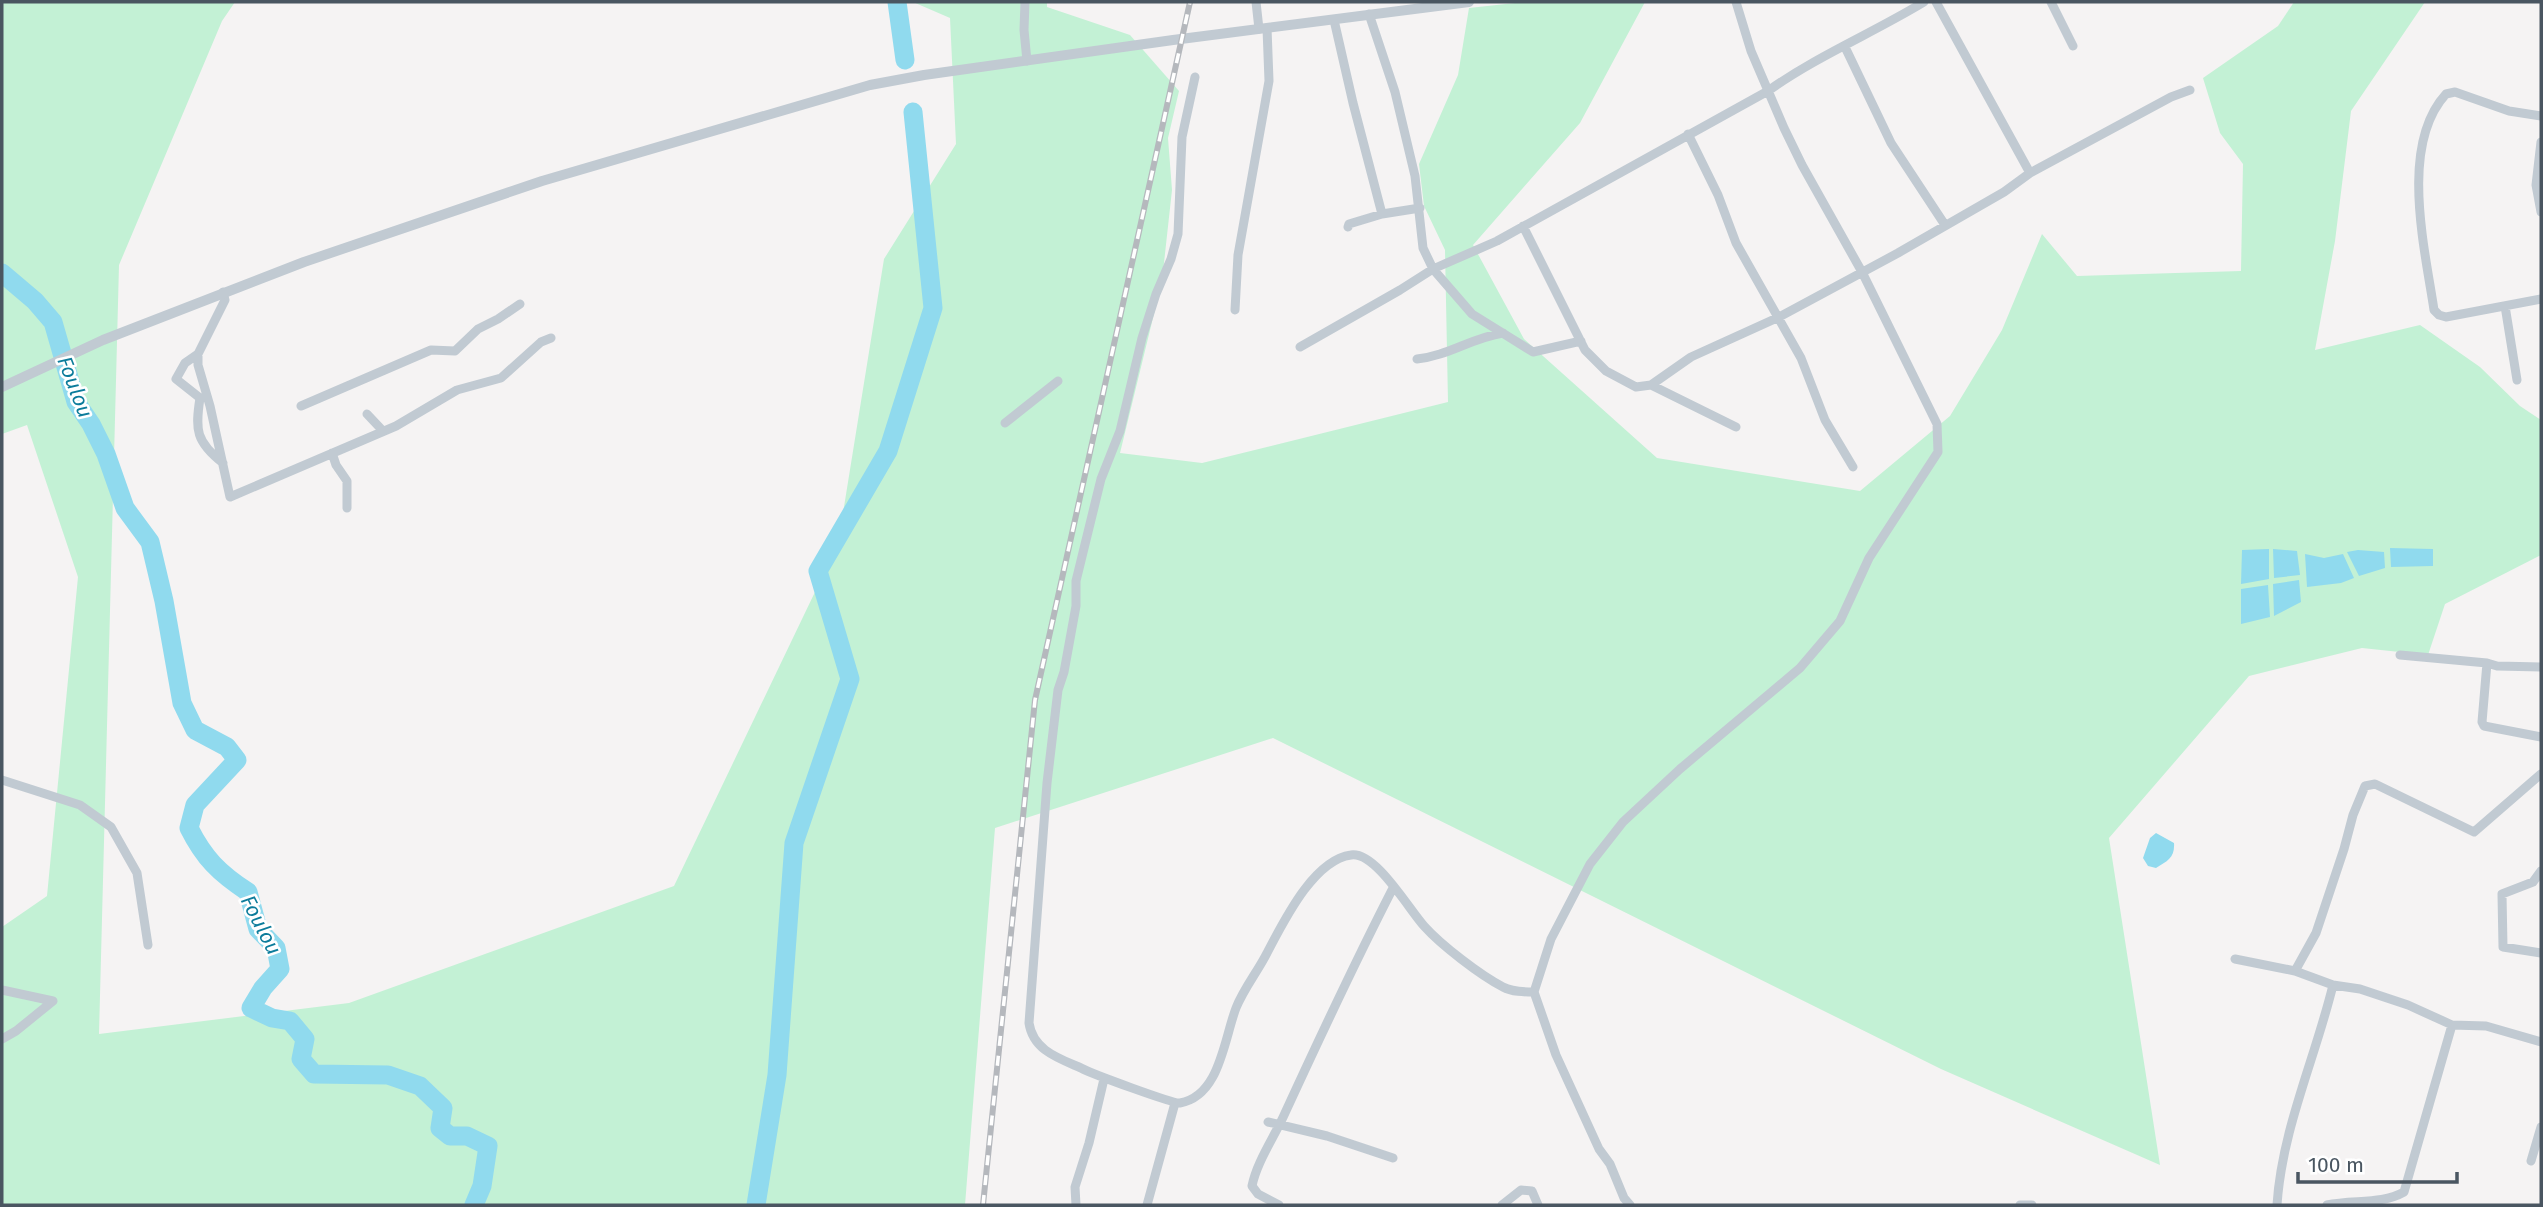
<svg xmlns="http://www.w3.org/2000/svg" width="2543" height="1207" viewBox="0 0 2543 1207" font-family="'Fira Sans',sans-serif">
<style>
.green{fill:#c3f1d5}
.water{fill:#90daee}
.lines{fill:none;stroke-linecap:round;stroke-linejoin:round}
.river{stroke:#90daee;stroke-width:19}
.minor{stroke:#c1cad2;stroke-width:9}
.tertiary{stroke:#c1cad2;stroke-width:10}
.rail-casing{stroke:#b5b8bd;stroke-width:6}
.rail{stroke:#fff;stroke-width:3.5;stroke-dasharray:10;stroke-linecap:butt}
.labels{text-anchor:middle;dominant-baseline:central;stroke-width:5;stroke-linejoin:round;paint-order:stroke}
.water-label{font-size:21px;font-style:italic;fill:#0c7c9b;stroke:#fff}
</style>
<rect width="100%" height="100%" fill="#f5f3f3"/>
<!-- green -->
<path class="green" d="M2,2H235L222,21L119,265L99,1034L349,1003L674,886L838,544L884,259L956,144L950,18L913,2H1047V7L1130,35L1179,91L1168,138L1172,190L1162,281L1120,453L1202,463L1448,402L1445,250L1424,206L1419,164L1458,75L1469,8L1524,2H1645L1580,123L1473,245L1524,339L1657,458L1860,491L1950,416L2002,330L2042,234L2077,276L2241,271L2243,164L2220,133L2203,78L2278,26L2294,2H2425L2351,111L2335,241L2315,350L2420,325L2480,367L2520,406L2541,420V555L2445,604L2428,655L2362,648L2249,676L2109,838L2160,1165L1941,1069L1273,738L995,828L965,1205H2V927L47,896L78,577L27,425L2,434Z"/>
<!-- water -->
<path class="water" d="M2390,548L2433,549V566L2391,567Z
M2269,549V579L2241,584L2242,550Z
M2273,549L2297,551L2300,575L2274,578Z
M2358,550L2384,552L2385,568L2359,576L2347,552Z
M2305,554L2324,558L2343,554L2354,578L2341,583L2307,587Z
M2299,580L2301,602L2274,616L2273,584Z
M2268,585L2270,617L2241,624V589Z
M2156,833L2174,843C2175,857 2168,861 2156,868L2148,866L2143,858L2150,838Z"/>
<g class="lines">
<!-- river -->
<path class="river" d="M897,2L905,60
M2,273L35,301L53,322L76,402L91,424L106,454L125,508L150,542L164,601L182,703L195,730L227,747L237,760L195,805L189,828C204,858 219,873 248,892L258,929L276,948L280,969L263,988L251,1008L272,1018L290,1021L305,1039L301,1059L314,1074L388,1075L420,1086L443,1108L440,1128L450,1136H467L488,1146L482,1186L474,1205
M756,1205L777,1075L794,843L850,679L818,571L888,451L933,308L913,112"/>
<!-- minor -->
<path class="minor" d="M1025,2L1024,30L1027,61
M1256,2L1259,29
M1936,2L2030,173
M2051,2L2073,46
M1369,14L1395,92L1415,176L1423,248L1433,269L1472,314L1533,352L1581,341
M1334,20L1353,103L1382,214
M1845,47L1891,143L1945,225
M1195,77L1182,137L1178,234L1171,259L1156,294L1142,338L1120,431L1101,479L1076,581V606L1064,672L1058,690L1047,783L1029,1023C1033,1050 1058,1058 1081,1068C1092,1074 1174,1104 1180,1103C1220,1096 1224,1039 1236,1008C1244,988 1258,971 1267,953C1283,923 1313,860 1351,855C1375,851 1408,908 1424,926C1441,945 1480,975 1503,987C1512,992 1524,992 1534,992
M2541,116L2509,111L2455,92L2446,94C2399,145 2425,249 2434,310L2439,315L2446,317L2541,299
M1688,134L1718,195L1736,243L1801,358L1825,420L1853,467
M2541,142L2536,185L2541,212
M1523,226L1585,350L1606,371L1636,387L1651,385L1691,357L1779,317L1898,253L2004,192L2030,173L2171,97L2190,90
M1348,227L1349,224L1382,214L1420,208
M223,292L225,300L198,354V365L210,406L230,497L396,426L457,390L501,378L541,342L551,338
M2505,306L2517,380
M1235,310L1238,255L1269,81L1267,28
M1300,347L1400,290L1433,269L1497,241L1768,91C1817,56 1873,33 1924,2
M198,354L185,363L176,379L200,398C195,430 196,442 223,463
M1417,359C1448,356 1471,338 1503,333
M1651,385L1736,427
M301,406L431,350L455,351L478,329L498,319L520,304
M367,414L383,431
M1005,423L1058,381
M332,453L336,465L347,481V508
M2400,655L2487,663L2497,666L2541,667
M2487,663L2482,722L2484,726L2541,737
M2,780L80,805L111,827L137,873L148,945
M2541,871L2533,882L2502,894L2503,947L2541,953
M2235,959L2295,971L2333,985L2360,989L2408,1005L2452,1025L2486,1026L2541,1042
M2295,971L2316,933L2344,849L2353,815L2365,786L2375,784L2474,832L2541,774
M2,990L53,1001
M2,1039L16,1031L53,1001
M1268,1122L1327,1136L1393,1158
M2531,1161L2541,1127
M1076,1205L1075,1187L1089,1143L1104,1079
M1147,1205L1175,1103
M1279,1205L1258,1194L1252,1186C1257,1161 1275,1136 1285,1113C1320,1037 1355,962 1393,888
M1502,1205L1521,1190L1532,1191L1538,1205
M1630,1205L1624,1198L1610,1164L1599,1149L1556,1055L1534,992L1551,939L1590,864L1623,822L1680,769L1800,668L1840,621L1869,558L1938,452L1937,424L1862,272L1802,165L1784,128L1751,51L1736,2
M2020,1205H2032
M2277,1205C2282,1129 2315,1059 2333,985
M2327,1205C2353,1199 2381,1205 2404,1192L2452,1025"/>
<!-- tertiary -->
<path class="tertiary" d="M2,387L103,340L304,262L542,181L870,85L924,75L1173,40L1469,2"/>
<defs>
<path id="rail" d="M983,1205L1035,700L1190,2"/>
</defs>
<!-- rail casing -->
<use href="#rail" class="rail-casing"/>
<!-- rail -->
<use href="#rail" class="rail"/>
</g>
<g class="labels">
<!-- water labels -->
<g class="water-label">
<text transform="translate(75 387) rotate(69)">Foulou</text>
<text transform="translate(261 925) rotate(63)">Foulou</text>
</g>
</g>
<!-- border -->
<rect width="2543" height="1207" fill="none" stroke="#4a5661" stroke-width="7"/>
<!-- scale -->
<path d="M2298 1172v10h159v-10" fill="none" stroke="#4a5661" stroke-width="3.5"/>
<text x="2308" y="1172" font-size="21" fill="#4a5661" stroke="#ffffff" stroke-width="5" paint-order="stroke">100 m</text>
</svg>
